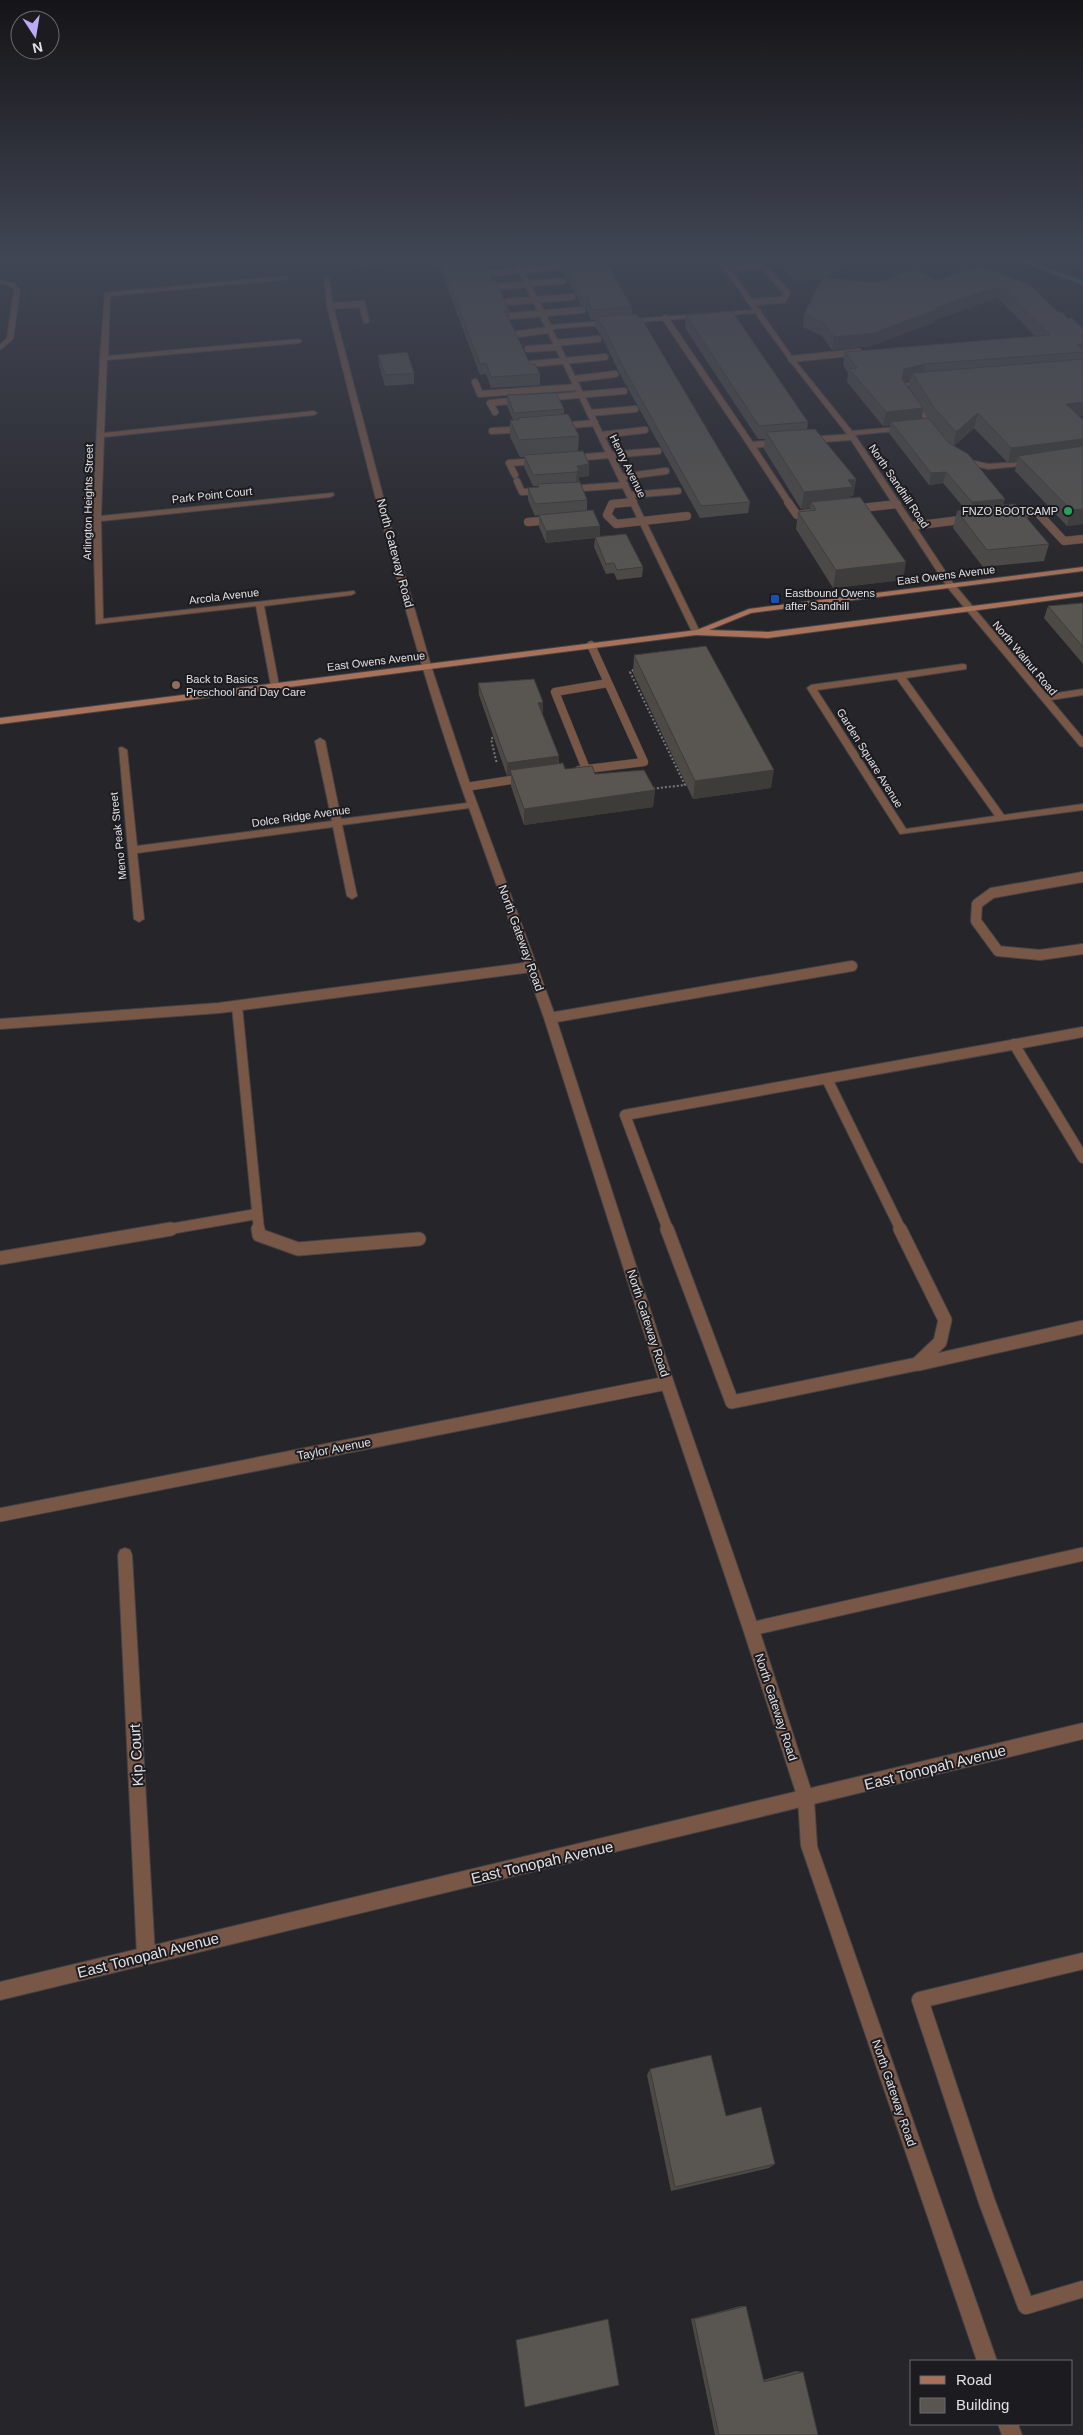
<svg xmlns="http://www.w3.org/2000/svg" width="1083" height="2435" viewBox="0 0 1083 2435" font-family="Arial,sans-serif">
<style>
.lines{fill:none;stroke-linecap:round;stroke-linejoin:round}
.stream{stroke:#447479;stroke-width:4}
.service-far4-casing{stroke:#444347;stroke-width:8}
.service-far3-casing{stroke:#444347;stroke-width:9}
.service-far2-casing{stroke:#444347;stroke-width:12}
.service-far1-casing{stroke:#444347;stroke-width:15}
.service-casing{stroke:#444347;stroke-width:18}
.minor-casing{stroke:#444347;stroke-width:2}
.tertiary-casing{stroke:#444347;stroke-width:2}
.secondary-casing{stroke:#444347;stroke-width:2}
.path{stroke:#79787c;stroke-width:2;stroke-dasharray:2 2;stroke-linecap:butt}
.service-far4{stroke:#795747;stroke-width:6}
.service-far3{stroke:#795747;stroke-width:8}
.service-far2{stroke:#795747;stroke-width:10}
.service-far1{stroke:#795747;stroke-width:13}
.service{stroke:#795747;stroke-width:16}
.minor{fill:#795747;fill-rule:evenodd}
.tertiary{fill:#795747;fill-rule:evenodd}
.secondary{fill:#a77259;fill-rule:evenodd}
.wall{fill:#4d4a46;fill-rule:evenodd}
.shaded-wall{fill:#3e3c39}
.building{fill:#595651;stroke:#3e3c39}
.leisure-dot{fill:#2e9e5b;stroke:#1c1b1f;stroke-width:2}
.transit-dot{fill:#1a4fb4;stroke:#1c1b1f;stroke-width:2}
.education-dot{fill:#8d6e63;stroke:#1c1b1f;stroke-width:2}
.labels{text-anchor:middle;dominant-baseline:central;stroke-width:4;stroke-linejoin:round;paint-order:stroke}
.far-street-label{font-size:11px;fill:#e2e1e4;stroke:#1c1b1f}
.far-poi-label{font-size:11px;fill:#e2e1e4;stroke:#1c1b1f;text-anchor:start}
.street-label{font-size:12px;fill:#e2e1e4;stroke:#1c1b1f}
.near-street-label{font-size:15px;fill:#e2e1e4;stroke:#1c1b1f}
</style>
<rect width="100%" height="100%" fill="#262529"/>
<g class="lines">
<!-- stream -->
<path class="stream" d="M1011,256L1083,283"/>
<defs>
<path id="service-far4" d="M475,258L501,256
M727,268L763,266L787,293L783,300L752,302
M494,273L558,267
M496,287L563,281
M508,302L572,297
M330,306L362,304L366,320
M511,316L582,310
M665,318L751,445L778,443
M518,334L550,330
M556,343L598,339
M528,349L558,347
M791,359L859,352
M531,364L605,357
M574,379L615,374
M475,382L480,394L577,387
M544,398L624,391
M495,412L490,403L521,400
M590,413L635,409
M559,426L595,423
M492,431L526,429
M601,435L645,430
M809,440L852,437
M751,445L789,503
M573,458L658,451
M515,475L509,463L539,461
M621,477L666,471
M517,481L522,492L543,491
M569,489L625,485
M630,495L678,491
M622,503L633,502"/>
<path id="service-far3" d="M633,502L612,504L607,515L616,524L687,516
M788,502L797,515L812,513
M853,509L897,504
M1009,515L1037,512L1064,541L1083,539
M528,522L553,520
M912,526L968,519
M586,769L555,692L608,683
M579,770L644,762L591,645
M466,787L524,778"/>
<path id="service-far2" d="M1083,877L992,893L977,904L976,921L998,951L1040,955L1083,949
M237,1006L259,1230
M550,1018L852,966
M0,1024L219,1008L531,967
M1014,1044L1083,1158
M827,1079L901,1230
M164,1230L257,1214
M668,1230L625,1115L1083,1032"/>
<path id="service-far1" d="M258,1229L259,1235L298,1249L419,1239
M667,1229L732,1402L917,1364L940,1342L945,1320L900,1229
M0,1258L171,1229
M919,1364L1083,1327
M0,1515L667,1383
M751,1629L1083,1554"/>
<path id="service" d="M1083,1961L920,2000L987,2202L1026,2306L1083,2289"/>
<path id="minor" d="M511,256H517L551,325L753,310L715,256H721L759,309L761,310V312L793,358L852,431L908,426V430H905L855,435L955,586L954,588H948L847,434L789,360L755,313L552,329L700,632L693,634Z
M286,276L288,279L110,296L108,356L299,339L302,341L299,343L107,360L104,433L314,411L317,413L314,415L104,437L101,516L333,493L334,495L330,497L101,521L103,619L354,591L355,593L351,595L264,606L279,686L275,689L271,686L256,606L96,624L93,519L100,358L105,293Z
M324,277L329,278L333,306L394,538L431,666L471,787L556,1018L674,1383L759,1629L814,1799L817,1846L997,2361H977L801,1846L798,1799L743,1629L660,1383L544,1018L469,808L342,825L357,896L352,899L347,896L333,827L137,853L144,919L139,922L134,919L119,748L122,747L127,750L137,846L332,821L315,741L320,738L325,741L341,819L467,803C409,641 369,472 327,306Z
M0,280L13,283L20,290L13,339L0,350V345L7,338L14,290L9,285L0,284Z
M927,379L929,380V382L907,386V391L939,431L935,433L901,391L902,384Z
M962,458L988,464L1033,461L1037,463L1033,465L988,469L959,462V458Z
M963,664L966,665V669L906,678L1004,815L1083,804V810L900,834L807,688L811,685ZM897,679L995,816L906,829L817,690Z
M1083,689V695L1044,701L1040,698L1044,695Z
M125,1548L130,1550L132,1555L155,1955L152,1961L146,1964L140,1961L137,1955L118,1555L120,1550Z
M998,2424H1018L1022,2435H1002Z"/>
<path id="tertiary" d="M948,584H954L1083,738V747L1080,746L948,588Z
M1083,1723V1739L0,2000V1982Z"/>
<path id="secondary" d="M1083,567V571L751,613L709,630L768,632L1083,592V596L768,638L696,635L0,724V718L697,630L749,609Z"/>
</defs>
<!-- service-far4 casing -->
<use href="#service-far4" class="service-far4-casing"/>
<!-- service-far3 casing -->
<use href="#service-far3" class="service-far3-casing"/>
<!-- service-far2 casing -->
<use href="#service-far2" class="service-far2-casing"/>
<!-- service-far1 casing -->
<use href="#service-far1" class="service-far1-casing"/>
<!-- service casing -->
<use href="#service" class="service-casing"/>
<!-- minor casing -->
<use href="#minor" class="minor-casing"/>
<!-- tertiary casing -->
<use href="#tertiary" class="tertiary-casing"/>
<!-- secondary casing -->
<use href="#secondary" class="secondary-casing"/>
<!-- path -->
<path class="path" d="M1053,256L1083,267
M637,668L630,672L685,785L650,789
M496,735L491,739L497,764"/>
<!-- service-far4 -->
<use href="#service-far4" class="service-far4"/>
<!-- service-far3 -->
<use href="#service-far3" class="service-far3"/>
<!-- service-far2 -->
<use href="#service-far2" class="service-far2"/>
<!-- service-far1 -->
<use href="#service-far1" class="service-far1"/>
<!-- service -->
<use href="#service" class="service"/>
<!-- minor -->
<use href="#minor" class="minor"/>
<!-- tertiary -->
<use href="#tertiary" class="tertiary"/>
<!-- secondary -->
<use href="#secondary" class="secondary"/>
</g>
<!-- wall -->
<path class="wall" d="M354,256H379L380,266L358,268Z
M432,256H452L449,259L492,280L509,310V318L530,364L540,374V385L491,388L486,374L480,375L440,268L438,271Z
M556,256H602L632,307V314L750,502L748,513L700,518L621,376L602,337L595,327L596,320H591L586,308L581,305L562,270V264L556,259Z
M774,256H855L829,278L875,283L938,280L979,266L1058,312L1083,329V357L1079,417L1083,420V524L1067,526L1015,471L1017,462L1008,463L974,428L954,446L1004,505L1049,544L1044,561L983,567L953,528L957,511L966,510L943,483L929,485L889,433L890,425L883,426L847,382L848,373L843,365L845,352L1035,336L998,298L935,320V322L871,346L832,350L822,336L803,327L804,314L822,279L794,281ZM910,380L909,388L913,393L904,382ZM923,410L928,418L921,419Z
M686,315L808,422L807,429L856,479L853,496H851V498L903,580L833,588L796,529L798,512L810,511V508L801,509L764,449L765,439H758L685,328Z
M378,355L414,373V384L385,386L379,365Z
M507,395L564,409V414L579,436L578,451L589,476L579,477V481L587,500V511L600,537L643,567L642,577L617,580L614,573L606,574L594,547L595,538L546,543L539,527V515L535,516L528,500V488L538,487V486H533L524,467V457H520L510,437V420H513L507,406Z
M1083,604V664L1044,618L1048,606Z
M634,655L771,788L693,799L633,673Z
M478,683L543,702L542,714L559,756V763L565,769L595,774L655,790L653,807L524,825L511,786V775L507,776L479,695Z
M650,2069L726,2116L775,2164L769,2168L671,2191L647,2075Z
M741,2306H746L763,2380L796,2371L803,2372L818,2435H715L691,2319Z"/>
<!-- shaded-wall -->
<path class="shaded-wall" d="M442,256H452L442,266L440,259V268L438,271L437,260Z
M842,256H855L829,278L831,266Z
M380,257V266L358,268L357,259Z
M1001,286L998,298L935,320V322L871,346L832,350L834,337L935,308Z
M1083,344V352L1077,345Z
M925,364L923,377L912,373L910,380L902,382L904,369Z
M1083,402V416L1062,418L1066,404Z
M923,408L921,421L891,422L890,425L883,426L886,412Z
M978,413L974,428L953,447L956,432Z
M1083,439V454L1018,456L1017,462L1008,463L1011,448Z
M589,464V476L579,477V481L576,483L577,466Z
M946,472L943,483L929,485L931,473Z
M856,479L853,496H851L850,504L811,502L810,508L801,509L804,492L848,480Z
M1005,499L1002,510L984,509L983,507L981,513L970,514L972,502Z
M1083,509V524L1067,526L1071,510Z
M600,526V537L546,543V531Z
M906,562L903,580L833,588L836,570Z
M543,702V714L538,715V703Z
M559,756L558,768L510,770L511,775L507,776V763Z
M774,770L771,788L693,799L695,781Z
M655,790L653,807L524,825V809Z"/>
<!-- building -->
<path class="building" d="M356,256H379L380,257L357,259Z
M435,256H442L437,260Z
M483,256L492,273L491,279L496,282L509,310L505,311L530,364H535L540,374L491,377L486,363L480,364L440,259Z
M562,256H602L632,307L592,310L587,297L581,295L562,260Z
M786,256H842L831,266L796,268Z
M979,266L982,267L981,266L1030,285L1058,312H1062L1068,319L1072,318L1083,329V344L1077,345L1083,351V352L925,364L904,369L902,379L923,408L886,412L849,369L857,368L845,352L1050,335L1001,286L935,308L938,309L874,333L834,337L824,323L804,314L823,277L875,283L913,270L938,280Z
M732,311L808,422L759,426L686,315Z
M636,314L643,321L750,502L701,506L622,365L603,326L596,317Z
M407,352L414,373L385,375L378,355Z
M1083,359V402L1066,404L1083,420V439L1011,448L978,413L956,432L935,409L912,373Z
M556,393L564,409L514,413L507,395Z
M568,414L579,436L519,440L510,420H519L518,418Z
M928,418L949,443L968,454L1005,499L972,502L946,472L931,473L891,422Z
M815,429L856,479L848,480L853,487L804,492L766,432Z
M1083,446V509L1071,510L1018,456Z
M583,451L589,464L577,466L579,470L576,472L533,475L524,455Z
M580,482L587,500L535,504L528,488L539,487L538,484Z
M860,497L906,562L836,570L798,512L816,510L811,502Z
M1015,504L1049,544L987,550L957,511L984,509L983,507Z
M593,510L600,526L546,531L539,515Z
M626,534L643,567L617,570L614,563L606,564L595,537Z
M1082,603L1083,604V647L1048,606Z
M706,646L774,770L695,781L634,655Z
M534,679L543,702L538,703L559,756L507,763L478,683Z
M563,763L565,769L592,766L595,774L644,770L655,790L524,809L510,770Z
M711,2055L726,2116L761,2107L775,2164L675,2187L650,2069Z
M746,2306L764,2382L803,2372L818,2435H719L694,2319Z
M608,2319L619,2385L525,2407L516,2340Z"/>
<!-- sky -->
<linearGradient id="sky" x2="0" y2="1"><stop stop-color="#151417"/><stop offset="0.43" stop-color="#414654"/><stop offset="1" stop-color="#414654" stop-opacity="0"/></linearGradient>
<rect width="1083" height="597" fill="url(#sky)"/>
<!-- markers -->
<circle class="leisure-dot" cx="1068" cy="511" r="5"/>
<rect class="transit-dot" x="770" y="594" width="10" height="10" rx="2.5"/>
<circle class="education-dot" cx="176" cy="685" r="5"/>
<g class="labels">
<!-- far-street labels -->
<g class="far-street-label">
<text transform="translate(628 466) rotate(64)">Henry Avenue</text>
<text transform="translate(899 486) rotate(56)">North Sandhill Road</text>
<text transform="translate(212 495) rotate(-6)">Park Point Court</text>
<text transform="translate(88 502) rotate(-89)">Arlington Heights Street</text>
<text transform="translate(946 575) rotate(-7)">East Owens Avenue</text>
<text transform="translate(224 596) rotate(-7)">Arcola Avenue</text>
<text transform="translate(1025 658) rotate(50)">North Walnut Road</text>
<text transform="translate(376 661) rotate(-7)">East Owens Avenue</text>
<text transform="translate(870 758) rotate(58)">Garden Square Avenue</text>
<text transform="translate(301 816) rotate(-8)">Dolce Ridge Avenue</text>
<text transform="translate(118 836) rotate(-96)">Meno Peak Street</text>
</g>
<!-- far-poi labels -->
<g class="far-poi-label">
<text x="1058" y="511" text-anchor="end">FNZO BOOTCAMP</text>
<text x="785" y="593">Eastbound Owens<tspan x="785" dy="13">after Sandhill</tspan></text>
<text x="186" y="679">Back to Basics<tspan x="186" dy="13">Preschool and Day Care</tspan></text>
</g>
<!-- street labels -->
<g class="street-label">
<text transform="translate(395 553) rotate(75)">North Gateway Road</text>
<text transform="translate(521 938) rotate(70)">North Gateway Road</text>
<text transform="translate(648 1323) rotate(72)">North Gateway Road</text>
<text transform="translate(334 1449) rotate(-11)">Taylor Avenue</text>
<text transform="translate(776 1707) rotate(72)">North Gateway Road</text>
<text transform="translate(894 2093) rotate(71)">North Gateway Road</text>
</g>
<!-- near-street labels -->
<g class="near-street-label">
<text transform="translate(136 1755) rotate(-93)">Kip Court</text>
<text transform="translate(935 1767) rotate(-14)">East Tonopah Avenue</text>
<text transform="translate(542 1862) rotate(-13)">East Tonopah Avenue</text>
<text transform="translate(148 1955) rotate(-14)">East Tonopah Avenue</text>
</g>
</g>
<!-- legend -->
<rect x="910" y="2360" width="162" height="65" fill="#1c1b1f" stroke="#6b6a6e"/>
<rect x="920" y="2376" width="25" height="8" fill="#a77259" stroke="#6b6a6e"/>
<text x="956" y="2385" font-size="15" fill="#e2e1e4">Road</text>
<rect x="920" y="2398" width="25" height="15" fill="#595651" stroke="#6b6a6e"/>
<text x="956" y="2410" font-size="15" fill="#e2e1e4">Building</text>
<!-- north arrow -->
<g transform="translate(35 35) rotate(168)"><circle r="24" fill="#1c1b1f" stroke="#6b6a6e"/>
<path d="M0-4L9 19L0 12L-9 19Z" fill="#bbaaf6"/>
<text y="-8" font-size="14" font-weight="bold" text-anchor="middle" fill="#e2e1e4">N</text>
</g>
</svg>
